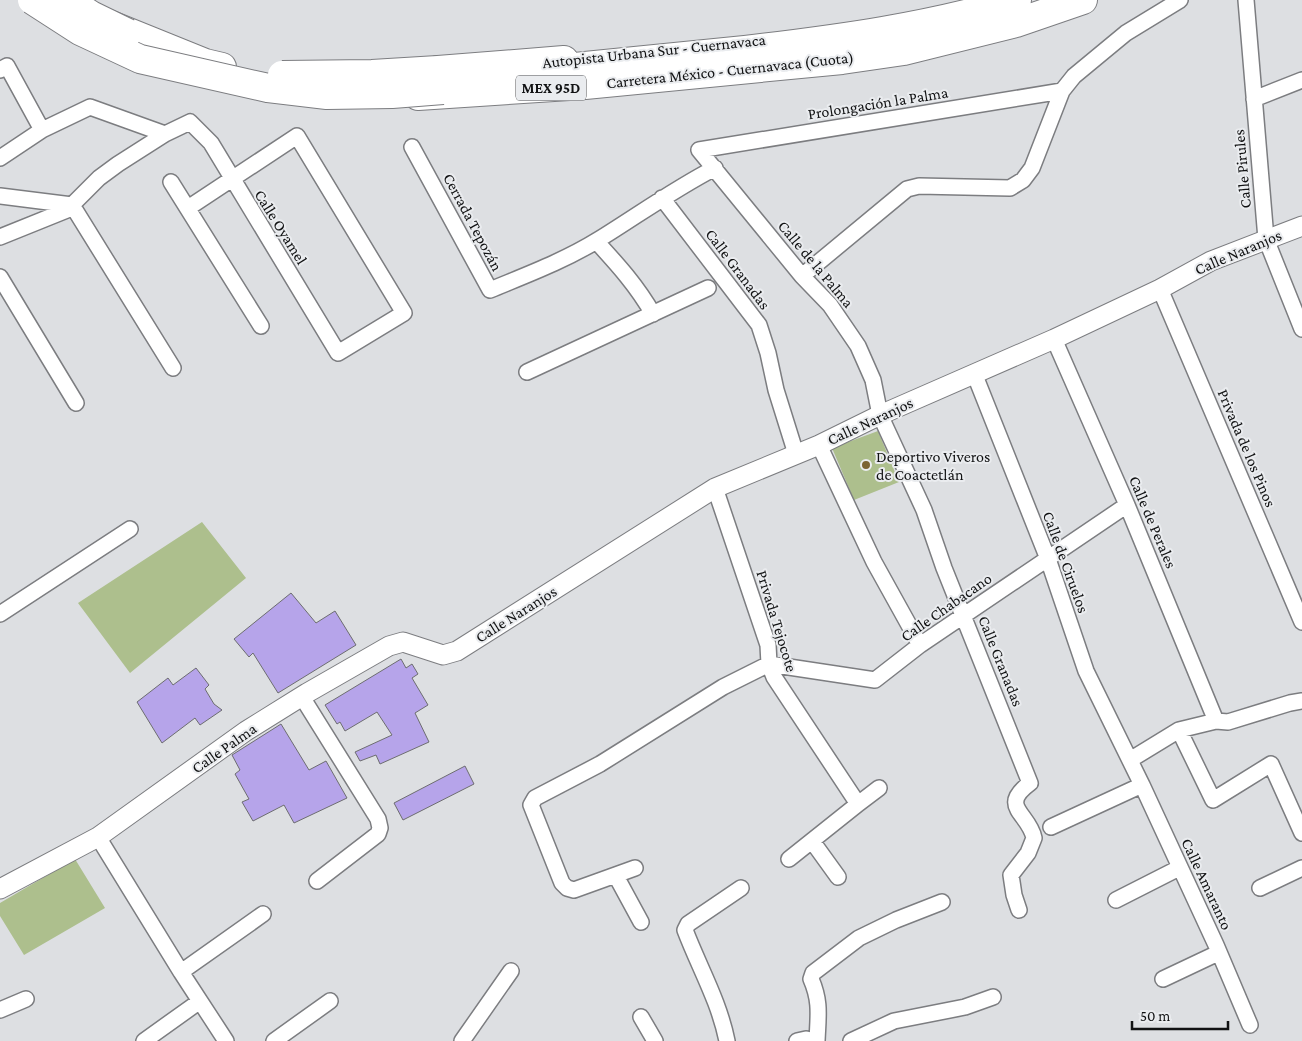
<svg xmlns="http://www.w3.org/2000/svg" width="1302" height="1041" viewBox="0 0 1302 1041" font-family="'Crimson Pro',serif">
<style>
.green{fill:#adbf8d}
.building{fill:#b6a4ea;stroke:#6d6d70}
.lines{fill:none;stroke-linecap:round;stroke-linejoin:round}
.minor-casing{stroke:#7c7d80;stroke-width:18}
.tertiary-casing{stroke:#7c7d80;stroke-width:21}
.motorway-casing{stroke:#7c7d80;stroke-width:30}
.minor{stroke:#fff;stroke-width:15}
.tertiary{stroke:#fff;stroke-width:19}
.motorway{stroke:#fff;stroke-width:28}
.motorway-bridge-casing{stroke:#7c7d80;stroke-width:30;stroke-linecap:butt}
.motorway-bridge{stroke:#fff;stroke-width:28}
.poi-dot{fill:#7c6434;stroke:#eaecef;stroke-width:2}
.labels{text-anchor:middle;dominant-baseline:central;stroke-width:4;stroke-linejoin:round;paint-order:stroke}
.shield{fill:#eaecef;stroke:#525355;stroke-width:1}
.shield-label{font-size:15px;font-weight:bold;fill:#111213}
.street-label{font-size:16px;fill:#111213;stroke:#eaecef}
.poi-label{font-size:16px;fill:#111213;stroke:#eaecef;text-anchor:start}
</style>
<rect width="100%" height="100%" fill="#dddfe2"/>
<!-- green -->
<path class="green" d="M878,431L899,482L854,500L832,448Z
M202,522L246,578L130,673L78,603Z
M75,859L105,908L24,955L0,916V903Z"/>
<!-- building -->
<path class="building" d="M291,593L316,623L335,611L356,645L278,693L253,653L249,657L234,639Z
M401,659L406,668L412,664L418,674L412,678L428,705L415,713L429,742L380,764L376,755L360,761L355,752L392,735L377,712L345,731L340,722L337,724L325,705Z
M196,668L209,685L205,689L214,704L222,710L200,725L195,718L162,743L137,702L168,678L173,685Z
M281,724L309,770L326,761L347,798L294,823L284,805L253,821L242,802L249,799L235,774L240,770L232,755Z
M465,766L474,784L403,820L394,803Z"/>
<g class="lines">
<defs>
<path id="minor" d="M1246,0L1266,239L1302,329
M0,70L7,66L42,130
M1254,99L1302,80
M412,147L490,290C526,275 564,261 598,240C637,216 674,189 715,168
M699,150L802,276L830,305L858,346L873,380L880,415L924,510L944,568L1030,783C998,807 1029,813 1034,838L1028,853L1011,875L1014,895L1019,910
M699,150L1062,91
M0,158L42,130L90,107L165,134
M171,182L261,326
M0,196L72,205L173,368
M662,198L759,325L768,353L776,390L796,454
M0,237L67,210L99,178L118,164L165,134L190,122L211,143L338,353L404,313L297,136L188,208
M596,241C618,265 637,286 653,314
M802,276L907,189L919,186L1010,188L1023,180L1032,168L1062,91L1074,76L1126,33L1180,0
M0,277L76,403
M1160,289L1302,622
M1054,339L1127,505L1216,721
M527,372L708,288
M974,373L1048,559L1086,671L1142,785L1216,945L1250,1025
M819,445L874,562L920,645
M715,488L768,645L769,664L774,677L858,804
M0,614L130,529
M302,697L378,819L380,828L378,834L317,881
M1179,730L1213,800L1271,764L1302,833
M1130,760L1179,730L1216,721L1228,722L1290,703L1302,701
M1051,827L1142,785
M98,837L181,972L226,1041
M812,841L838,877
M789,859L858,804L879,788
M635,868L574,890L567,888L562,883L531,805L535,798L600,764L723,687L769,664L875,680L920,645L1127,505
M616,876L641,922
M1260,888L1302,868
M1116,900L1179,868
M181,972L263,914
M1163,979L1218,953
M0,1010L26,999
M641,1017L655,1041
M144,1041L200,1001
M274,1041L330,1001
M462,1041L511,971
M727,1041C719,1001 699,967 685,930L688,924L741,888
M797,1041L806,1039L813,1041
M817,1041C818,1016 821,1002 811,979L813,973L859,938L896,920L942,902
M851,1041L894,1021L965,1007L993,997"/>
<path id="tertiary" d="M0,889L98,837L246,731L307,693L389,646L403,642L443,655L457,651L715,488L819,445L880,415L1054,339L1160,289L1211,261L1302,226"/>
<path id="motorway" d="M106,23L205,63L222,67
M438,70L564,60
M545,70C612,63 679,57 745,50C838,39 928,27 1017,0
M418,96L585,85L842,60L904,51L1016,23L1083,0"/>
</defs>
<!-- minor casing -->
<use href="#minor" class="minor-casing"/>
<!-- tertiary casing -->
<use href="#tertiary" class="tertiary-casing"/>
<!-- motorway casing -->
<use href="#motorway" class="motorway-casing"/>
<!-- minor -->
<use href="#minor" class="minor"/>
<!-- tertiary -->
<use href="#tertiary" class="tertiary"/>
<!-- motorway -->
<use href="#motorway" class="motorway"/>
<defs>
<path id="motorway-bridge" d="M32,0L80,31L140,59L268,88L327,95L392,94L443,90
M68,0L91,15L128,33
M282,75L372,74L438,70"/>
</defs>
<!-- motorway-bridge casing -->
<use href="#motorway-bridge" class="motorway-bridge-casing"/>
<!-- motorway-bridge -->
<use href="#motorway-bridge" class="motorway-bridge"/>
</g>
<!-- markers -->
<circle class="poi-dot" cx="866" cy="465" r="5"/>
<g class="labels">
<!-- shield labels -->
<rect class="shield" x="516" y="75.5" width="70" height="25" rx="4"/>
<g class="shield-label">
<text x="551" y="88">MEX 95D</text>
</g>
<!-- street labels -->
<g class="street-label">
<text transform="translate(654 51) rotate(-6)">Autopista Urbana Sur - Cuernavaca</text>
<text transform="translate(730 70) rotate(-6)">Carretera México - Cuernavaca (Cuota)</text>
<text transform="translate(878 103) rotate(-9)">Prolongación la Palma</text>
<text transform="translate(1242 169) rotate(-95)">Calle Pirules</text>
<text transform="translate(473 222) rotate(62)">Cerrada Tepozán</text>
<text transform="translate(281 227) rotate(58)">Calle Oyamel</text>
<text transform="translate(1238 252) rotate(-23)">Calle Naranjos</text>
<text transform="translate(816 264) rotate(50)">Calle de la Palma</text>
<text transform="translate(738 269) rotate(53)">Calle Granadas</text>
<text transform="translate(870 421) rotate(-25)">Calle Naranjos</text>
<text transform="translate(1247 448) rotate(67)">Privada de los Pinos</text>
<text transform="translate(1153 522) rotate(67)">Calle de Perales</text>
<text transform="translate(1066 562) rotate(70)">Calle de Ciruelos</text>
<text transform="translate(946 607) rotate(-35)">Calle Chabacano</text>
<text transform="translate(516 614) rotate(-32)">Calle Naranjos</text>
<text transform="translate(777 621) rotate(73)">Privada Tejocote</text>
<text transform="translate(1001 661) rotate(68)">Calle Granadas</text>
<text transform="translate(224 748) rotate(-35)">Calle Palma</text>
<text transform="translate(1207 884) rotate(65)">Calle Amaranto</text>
</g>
<!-- poi labels -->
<g class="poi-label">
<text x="876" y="456">Deportivo Viveros<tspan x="876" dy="18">de Coactetlán</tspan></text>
</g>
</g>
<!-- scale -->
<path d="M1132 1021v8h96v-8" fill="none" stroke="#111213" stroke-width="2.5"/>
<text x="1140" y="1021" font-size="15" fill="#111213" stroke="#eaecef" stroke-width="4" paint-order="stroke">50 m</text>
</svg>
